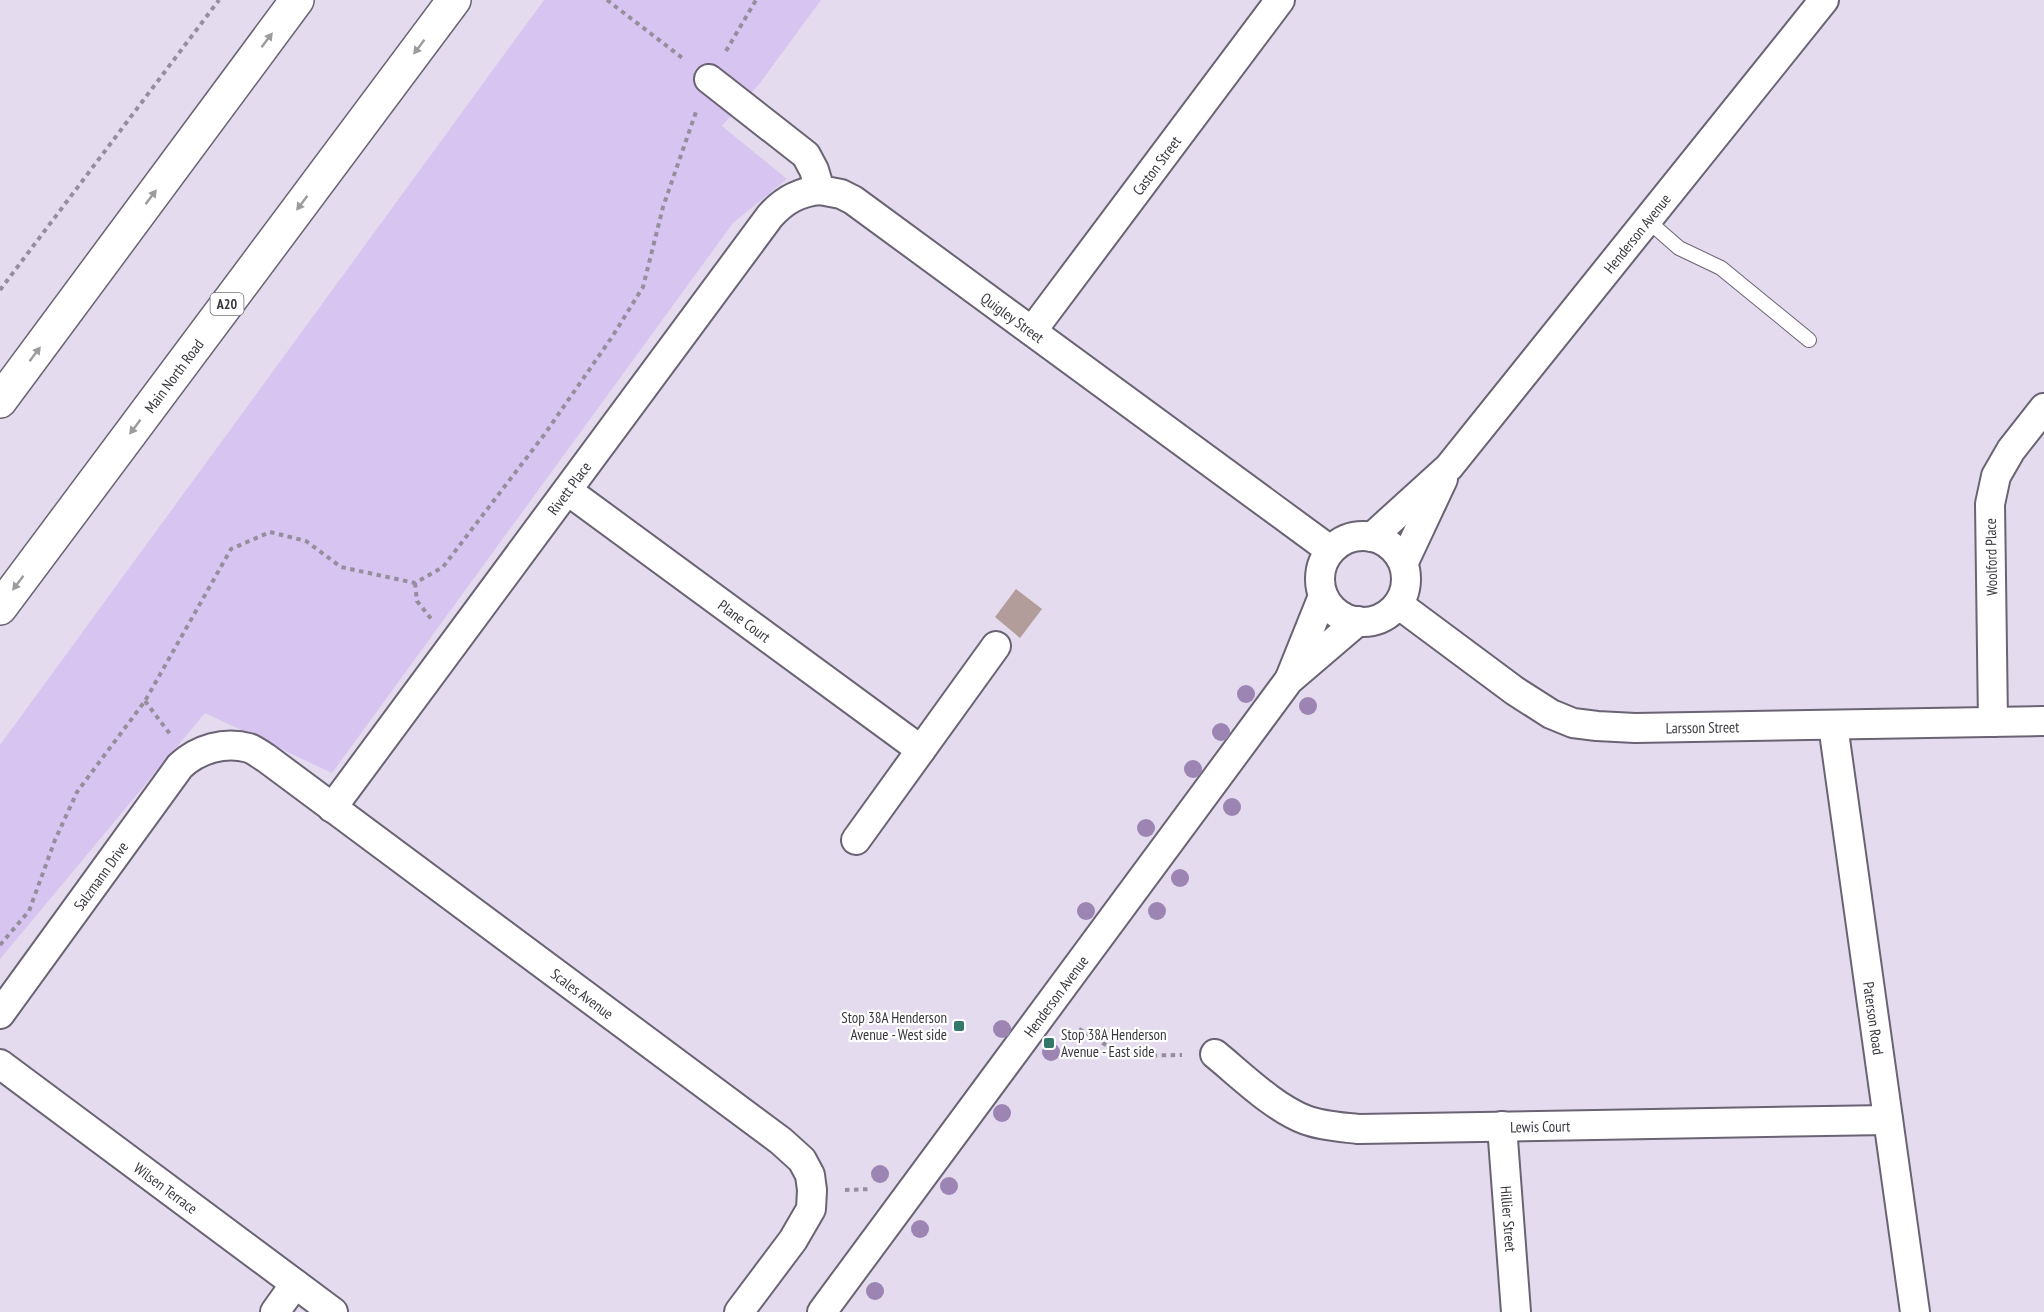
<svg xmlns="http://www.w3.org/2000/svg" width="2044" height="1312" viewBox="0 0 2044 1312" font-family="'PT Sans Narrow',sans-serif">
<style>
.green{fill:#d8c4f0}
.building{fill:#b39d9a}
.lines{fill:none;stroke-linecap:round;stroke-linejoin:round}
.service-casing{stroke:#6a6373;stroke-width:16}
.minor-casing{stroke:#6a6373;stroke-width:32}
.trunk-casing{stroke:#6a6373;stroke-width:36}
.path{stroke:#958e9c;stroke-width:4;stroke-dasharray:4.5 4.5;stroke-linecap:butt}
.service{stroke:#fff;stroke-width:14}
.minor{stroke:#fff;stroke-width:28}
.trunk{stroke:#fff;stroke-width:33}
.tree{fill:#9c84b3}
.oneway{fill:#9c9b9e}
.poi-dot{fill:#33776b;stroke:#fff;stroke-width:2}
.labels{text-anchor:middle;dominant-baseline:central;stroke-width:4.5;stroke-linejoin:round;paint-order:stroke}
.shield{fill:#fff;stroke:#757378;stroke-width:1.5}
.shield-label{font-size:14px;font-weight:bold;fill:#3a373e}
.street-label{font-size:15px;fill:#3a373e;stroke:#fff}
.poi-label{font-size:15px;fill:#3a373e;stroke:#fff;text-anchor:end}
</style>
<rect width="100%" height="100%" fill="#e4dbee"/>
<!-- green -->
<path class="green" d="M544,0H821L760,83L722,126L787,179L733,223L332,773L205,713L0,959V745Z"/>
<!-- building -->
<path class="building" d="M1016,589L1042,609L1020,638L995,617Z"/>
<g class="lines">
<defs>
<path id="service" d="M1647,220L1679,248L1721,268L1809,340"/>
<g id="minor">
<path id="s1" d="M709,79L806,155L814,170L820,190L841,194L853,200L1330,550"/>
<path id="s2" d="M1032,331L1280,0"/>
<path id="s3" d="M568,491L921,750"/>
<circle cx="1363" cy="579" r="43"/>
<path id="s4" d="M1372,537L1449,467L1824,0"/>
<path d="M1404,562L1443,479"/>
<path id="s5" d="M1398,604L1515,691L1551,714L1573,723L1597,726L1635,728L2044,721"/>
<path d="M1290,678L1323,596"/>
<path d="M1993,722L1990,504L1996,476L2011,450L2044,408"/>
<path id="s6" d="M1833,725L1915,1312"/>
<path id="s7" d="M332,808L770,216C784,200 799,192 820,190"/>
<path d="M856,840L996,646"/>
<path id="s8" d="M0,1014L180,766C198,749 225,741 249,748C255,750 261,755 266,758L781,1141L802,1160L810,1175L812,1190L811,1209L793,1240L739,1312"/>
<path id="s9" d="M1215,1054C1242,1076 1274,1108 1306,1120C1322,1126 1341,1127 1358,1129L1888,1120"/>
<path id="s10" d="M0,1064L333,1312"/>
<path id="s11" d="M1502,1126L1516,1312"/>
<path d="M275,1312L295,1284"/>
<path id="s12" d="M822,1312L1289,680L1358,621"/>
</g>
<g id="trunk">
<path d="M0,401L297,0"/>
<path id="s13" d="M0,608L454,0"/>
</g>
</defs>
<!-- service casing -->
<use href="#service" class="service-casing"/>
<!-- minor casing -->
<use href="#minor" class="minor-casing"/>
<!-- trunk casing -->
<use href="#trunk" class="trunk-casing"/>
<!-- path -->
<path class="path" d="M607,0L685,60
M726,51L756,0
M0,290L219,0
M415,583L417,601L432,620
M145,701L170,734
M0,945L29,911L55,840L77,792L145,701L231,549L270,532L306,541L341,567L415,583L443,567L544,435L612,337L643,287L663,207L697,109
M1079,1029L1125,1056L1182,1055
M845,1190L871,1189"/>
<!-- service -->
<use href="#service" class="service"/>
<!-- minor -->
<use href="#minor" class="minor"/>
<!-- trunk -->
<use href="#trunk" class="trunk"/>
</g>
<!-- trees -->
<g class="tree">
<circle cx="1246" cy="694" r="9"/>
<circle cx="1308" cy="706" r="9"/>
<circle cx="1221" cy="732" r="9"/>
<circle cx="1193" cy="769" r="9"/>
<circle cx="1232" cy="807" r="9"/>
<circle cx="1146" cy="828" r="9"/>
<circle cx="1180" cy="878" r="9"/>
<circle cx="1086" cy="911" r="9"/>
<circle cx="1157" cy="911" r="9"/>
<circle cx="1002" cy="1029" r="9"/>
<circle cx="1051" cy="1052" r="9"/>
<circle cx="1002" cy="1113" r="9"/>
<circle cx="880" cy="1174" r="9"/>
<circle cx="949" cy="1186" r="9"/>
<circle cx="920" cy="1229" r="9"/>
<circle cx="875" cy="1291" r="9"/>
</g>
<!-- one-way arrows -->
<defs><path id="oneway-solid" d="M-6-.8H1V-3.2L6.5 0L1 3.2V.8H-6Z" transform="scale(1.5)"/></defs>
<g class="oneway">
<use href="#oneway-solid" transform="translate(267 40) rotate(-53)"/>
<use href="#oneway-solid" transform="translate(419 47) rotate(127)"/>
<use href="#oneway-solid" transform="translate(151 197) rotate(-53)"/>
<use href="#oneway-solid" transform="translate(302 203) rotate(127)"/>
<use href="#oneway-solid" transform="translate(35 354) rotate(-53)"/>
<use href="#oneway-solid" transform="translate(135 427) rotate(127)"/>
<use href="#oneway-solid" transform="translate(18 583) rotate(127)"/>
</g>
<!-- markers -->
<g class="poi-dot">
<rect x="953" y="1020" width="12" height="12" rx="3"/>
<rect x="1043" y="1037" width="12" height="12" rx="3"/>
</g>
<g class="labels">
<!-- shield labels -->
<rect class="shield" x="210.5" y="293" width="33" height="22" rx="4.5"/>
<g class="shield-label">
<text x="227" y="304">A20</text>
</g>
<!-- street labels -->
<g class="street-label">
<text stroke="none"><textPath href="#s2" startOffset="207">Caston Street</textPath></text>
<text stroke="none"><textPath href="#s4" startOffset="404">Henderson Avenue</textPath></text>
<text stroke="none"><textPath href="#s1" startOffset="394">Quigley Street</textPath></text>
<text stroke="none"><textPath href="#s13" startOffset="290">Main North Road</textPath></text>
<text stroke="none"><textPath href="#s7" startOffset="398">Rivett Place</textPath></text>
<text transform="translate(1991 557) rotate(-91)">Woolford Place</text>
<text stroke="none"><textPath href="#s3" startOffset="219">Plane Court</textPath></text>
<text stroke="none"><textPath href="#s5" startOffset="342">Larsson Street</textPath></text>
<text stroke="none"><textPath href="#s8" startOffset="171">Salzmann Drive</textPath></text>
<text stroke="none"><textPath href="#s8" startOffset="795">Scales Avenue</textPath></text>
<text stroke="none"><textPath href="#s12" startOffset="393">Henderson Avenue</textPath></text>
<text stroke="none"><textPath href="#s6" startOffset="296">Paterson Road</textPath></text>
<text stroke="none"><textPath href="#s9" startOffset="348">Lewis Court</textPath></text>
<text stroke="none"><textPath href="#s10" startOffset="207">Wilsen Terrace</textPath></text>
<text stroke="none"><textPath href="#s11" startOffset="93">Hillier Street</textPath></text>
</g>
<!-- poi labels -->
<g class="poi-label">
<text x="947" y="1017">Stop 38A Henderson<tspan x="947" dy="17">Avenue - West side</tspan></text>
<text x="1061" y="1034" text-anchor="start">Stop 38A Henderson<tspan x="1061" dy="17">Avenue - East side</tspan></text>
</g>
</g>
</svg>
